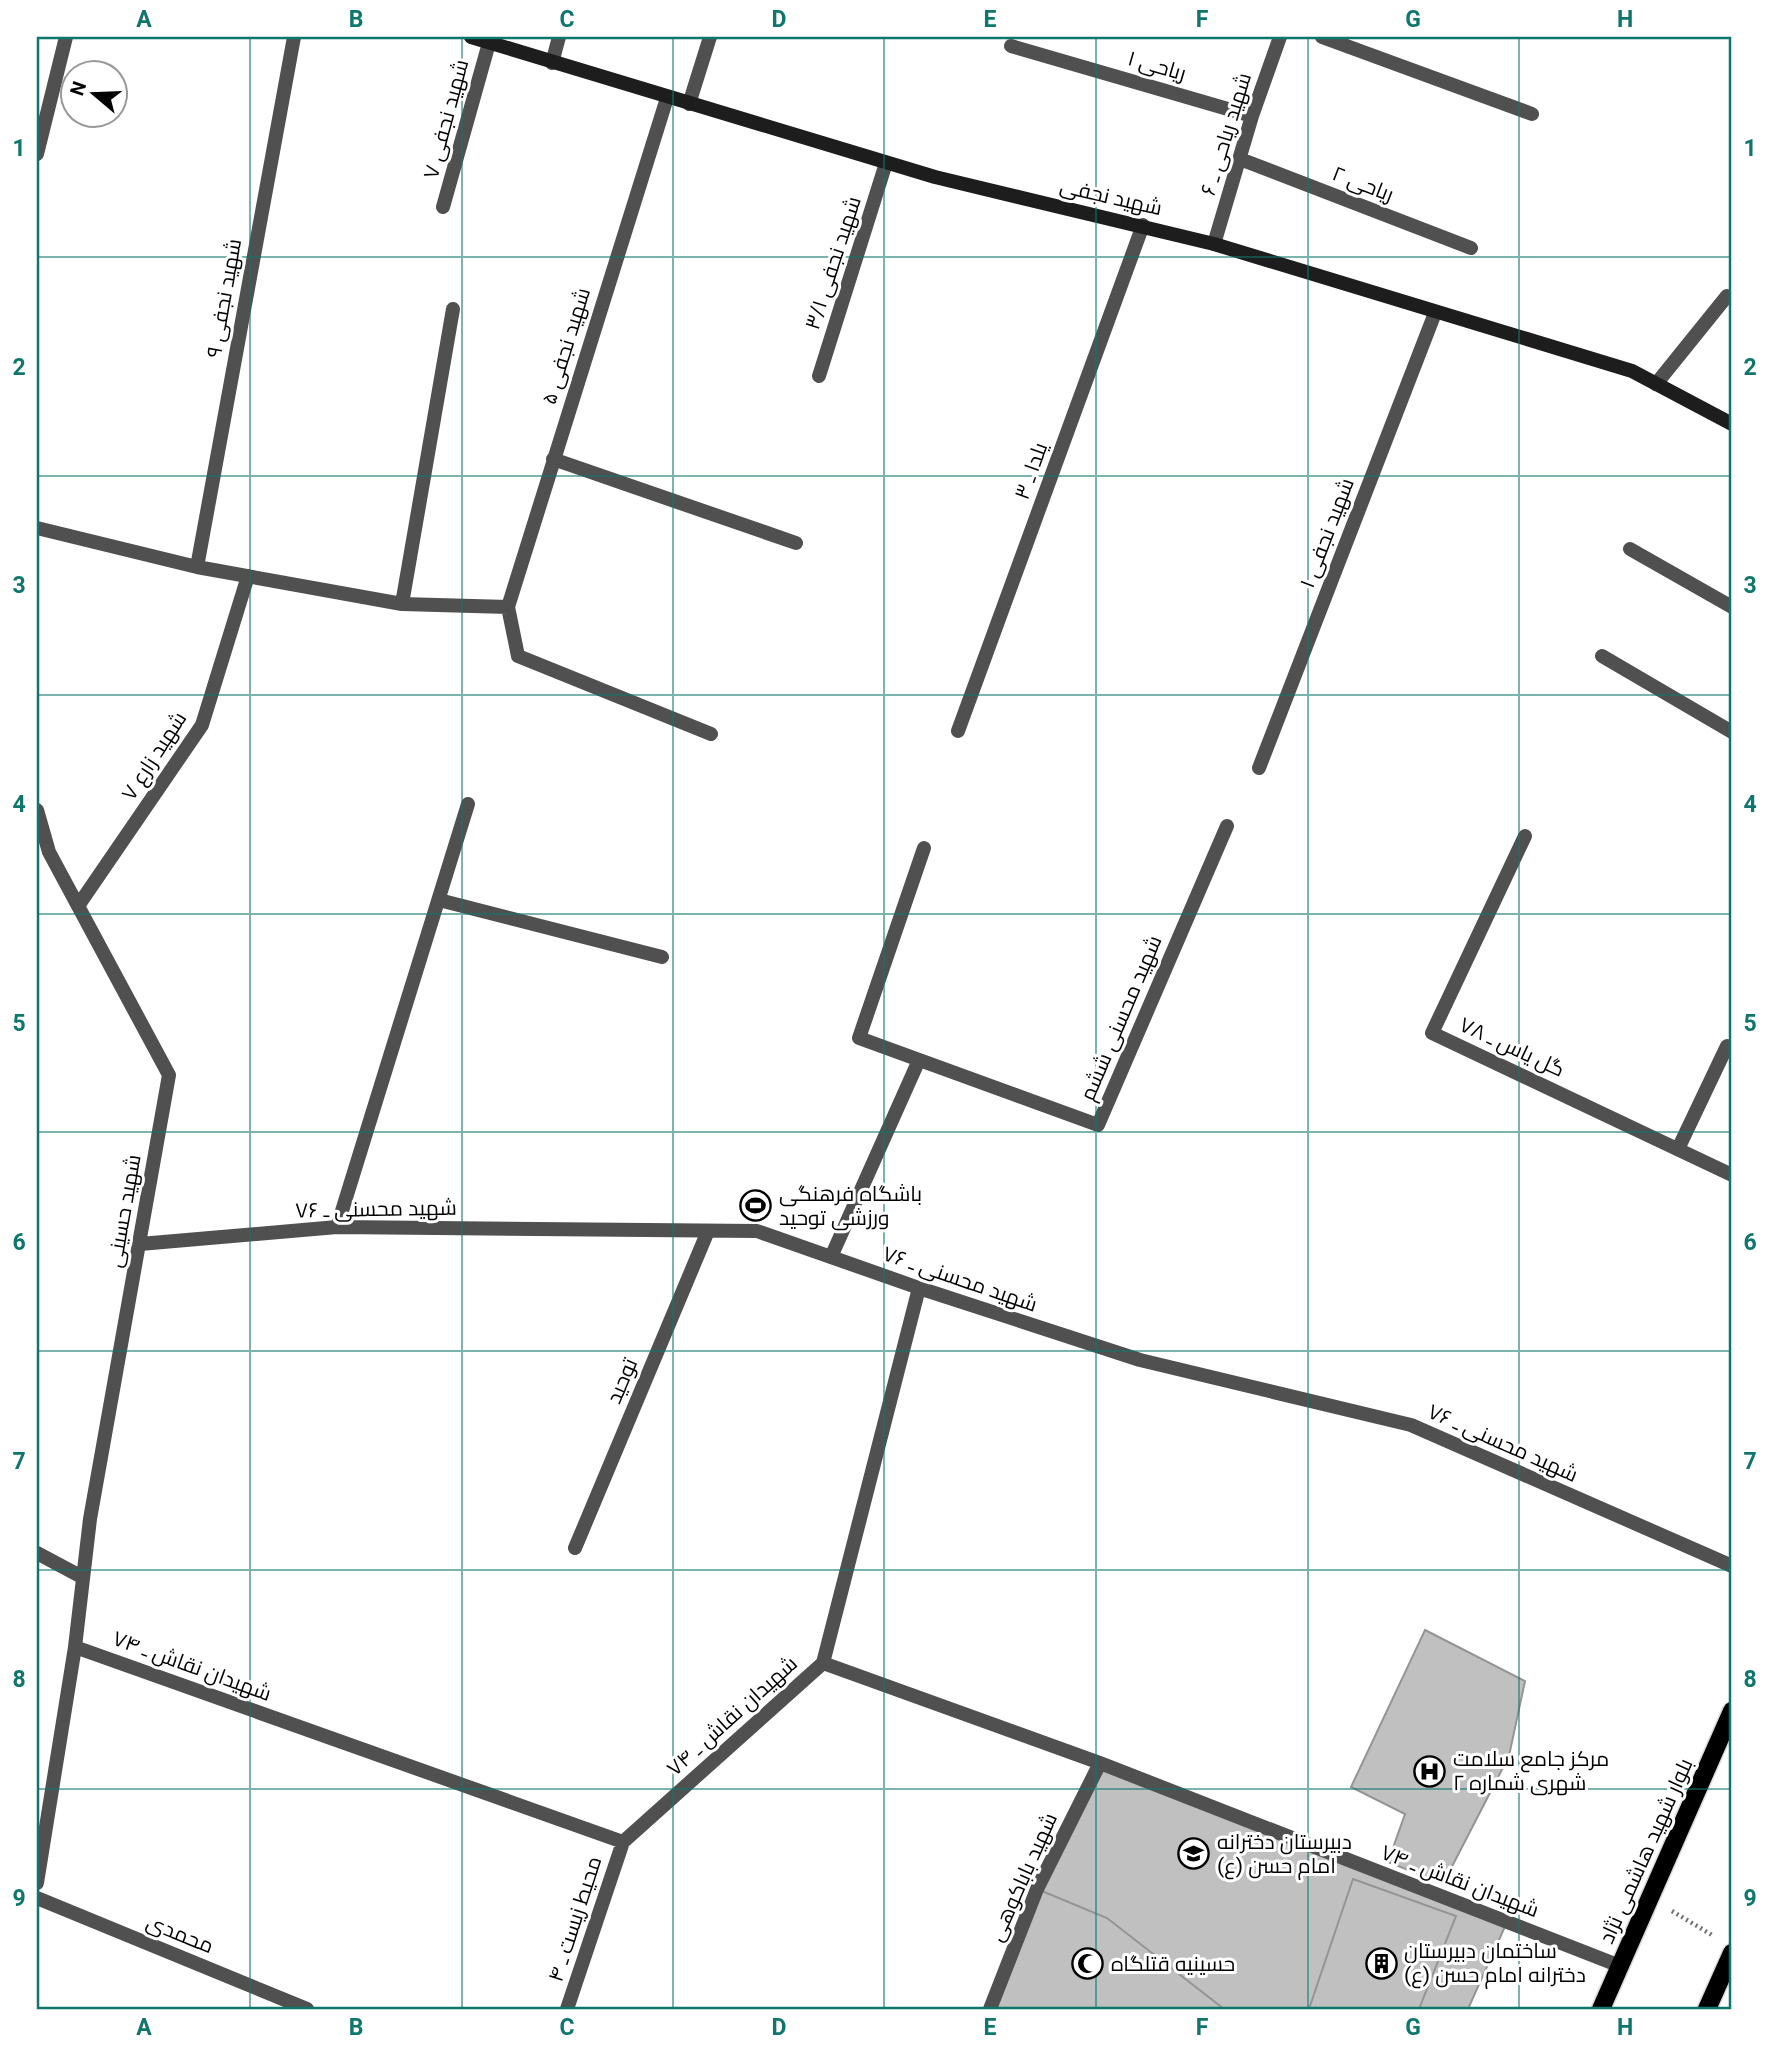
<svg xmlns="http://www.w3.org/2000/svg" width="1769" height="2046" viewBox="0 0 1769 2046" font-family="Roboto,Cairo,sans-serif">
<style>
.building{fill:#c0c0c0;stroke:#949494;stroke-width:2}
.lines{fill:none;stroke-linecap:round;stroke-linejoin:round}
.primary-casing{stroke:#dbdbdb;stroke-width:21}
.path{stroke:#727272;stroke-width:4.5;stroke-dasharray:2 3.5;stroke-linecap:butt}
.lane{stroke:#505050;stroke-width:14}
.street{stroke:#505050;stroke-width:14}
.secondary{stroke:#1d1d1d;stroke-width:14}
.primary{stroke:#000;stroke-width:18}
.grid{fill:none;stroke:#0f766e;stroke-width:2;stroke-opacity:0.55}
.labels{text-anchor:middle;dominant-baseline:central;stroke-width:6;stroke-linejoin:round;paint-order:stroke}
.street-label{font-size:21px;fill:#000;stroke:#fff}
.poi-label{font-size:21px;fill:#000;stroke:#fff;text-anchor:start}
.neatline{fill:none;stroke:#0f766e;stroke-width:2.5}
.grid-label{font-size:23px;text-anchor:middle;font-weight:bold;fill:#0f766e}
</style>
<rect width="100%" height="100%" fill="#fff"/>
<!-- building -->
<path class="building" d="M1425,1630L1525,1681L1509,1756L1443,1884L1388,1862L1405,1814L1351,1787Z
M1100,1763L1507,1922L1468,2009H1224L1107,1918L1037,1889Z
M1353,1879L1456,1916L1419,2009H1309Z
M1037,1889L1107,1918L1224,2009H996Z"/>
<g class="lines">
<defs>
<path id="primary" d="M1601,2009L1732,1711
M1707,2009L1732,1953"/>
</defs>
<!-- primary casing -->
<use href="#primary" class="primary-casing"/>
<!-- path -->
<path class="path" d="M1672,1911L1712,1935"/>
<!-- lane -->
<path class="lane" d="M1678,1149L1727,1046"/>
<!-- street -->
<path class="street" d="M1322,37L1532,114
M1011,46L1252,116
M552,63L559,37
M667,98L508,607L518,656L711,734
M689,104L710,37
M37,154L66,37
M1240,159L1471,248
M443,207L489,43
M1214,244L1252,116L1280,37
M819,376L886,163
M1656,384L1727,296
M553,459L796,543
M37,528L197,567L402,604L508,607
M1630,549L1732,607
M197,567L294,37
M402,604L453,309
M1602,656L1732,732
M958,731L1143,225
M1259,768L1435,313
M37,810L49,852L169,1075L90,1519L75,1647L37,1883
M1525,836L1432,1033L1732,1175
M924,848L859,1038L1098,1125L1227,826
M439,900L662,957
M78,906L202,725L248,576
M337,1227L468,804
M140,1244L337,1227L757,1231L919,1288L1140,1360L1411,1425L1732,1566
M831,1257L919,1060
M575,1548L708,1231
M37,1553L82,1577
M75,1647L623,1842L823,1663L1100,1763L1620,1966
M823,1663L919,1288
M37,1898L307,2009
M567,2009L623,1842
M990,2009L1037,1889L1100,1763"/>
<!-- secondary -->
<path class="secondary" d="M471,37L935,177L1214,244L1632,371L1732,424"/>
<!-- primary -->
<use href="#primary" class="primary"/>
</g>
<!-- grid -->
<path class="grid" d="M250,37V2009M462,37V2009M673,37V2009M884,37V2009M1096,37V2009M1308,37V2009M1519,37V2009M37,257H1732M37,476H1732M37,695H1732M37,914H1732M37,1132H1732M37,1351H1732M37,1570H1732M37,1789H1732"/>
<!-- icons -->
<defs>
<symbol id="stadium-ring" viewBox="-11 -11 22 22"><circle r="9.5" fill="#fff" stroke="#000" stroke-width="1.5"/><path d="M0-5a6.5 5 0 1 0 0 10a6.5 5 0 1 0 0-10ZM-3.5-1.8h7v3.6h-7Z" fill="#000"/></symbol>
<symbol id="hospital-ring" viewBox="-11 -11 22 22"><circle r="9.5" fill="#fff" stroke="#000" stroke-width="1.5"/><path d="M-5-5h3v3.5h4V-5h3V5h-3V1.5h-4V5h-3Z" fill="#000"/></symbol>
<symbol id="school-ring" viewBox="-11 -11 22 22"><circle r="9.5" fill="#fff" stroke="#000" stroke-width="1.5"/><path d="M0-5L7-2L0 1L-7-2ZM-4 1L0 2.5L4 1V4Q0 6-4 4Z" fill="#000"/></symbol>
<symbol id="building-ring" viewBox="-11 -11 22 22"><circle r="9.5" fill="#fff" stroke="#000" stroke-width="1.5"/><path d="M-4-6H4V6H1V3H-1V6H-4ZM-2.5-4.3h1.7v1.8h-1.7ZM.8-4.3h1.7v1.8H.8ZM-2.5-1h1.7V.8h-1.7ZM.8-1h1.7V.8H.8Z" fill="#000"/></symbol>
<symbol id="mosque-ring" viewBox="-11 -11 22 22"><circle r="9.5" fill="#fff" stroke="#000" stroke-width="1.5"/><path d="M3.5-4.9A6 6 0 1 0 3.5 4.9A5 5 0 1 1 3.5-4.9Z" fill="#000"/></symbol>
</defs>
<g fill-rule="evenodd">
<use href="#stadium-ring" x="738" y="1188" width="35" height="35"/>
<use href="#hospital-ring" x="1412" y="1754" width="35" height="35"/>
<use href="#school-ring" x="1176" y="1836" width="35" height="35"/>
<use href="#building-ring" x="1364" y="1946" width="35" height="35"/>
<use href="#mosque-ring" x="1070" y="1946" width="35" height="35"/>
</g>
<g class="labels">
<!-- street labels -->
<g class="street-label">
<text transform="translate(1157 66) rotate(16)">ریاحی ۱</text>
<text transform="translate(446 119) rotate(-75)">شهید نجفی ۷</text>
<text transform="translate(1226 134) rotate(-73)">شهید ریاحی ـ ۶</text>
<text transform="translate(1363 184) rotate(21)">ریاحی ۲</text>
<text transform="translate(1111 197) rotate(13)">شهید نجفی</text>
<text transform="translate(833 263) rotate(-72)">شهید نجفی ۳/۱</text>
<text transform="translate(224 298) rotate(-80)">شهید نجفی ۹</text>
<text transform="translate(566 346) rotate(-73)">شهید نجفی ۵</text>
<text transform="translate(1031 471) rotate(-70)">یلدا ـ ۳</text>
<text transform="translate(1327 533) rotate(-69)">شهید نجفی ۱</text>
<text transform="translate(154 756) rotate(-57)">شهید زارع ۷</text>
<text transform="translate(1121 1018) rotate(-67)">شهید محسنی ششم</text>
<text transform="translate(1512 1047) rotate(25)">گل یاس ـ ۷۸</text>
<text transform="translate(376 1209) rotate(-1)">شهید محسنی ـ ۷۶</text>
<text transform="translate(124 1211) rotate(-80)">شهید حسینی</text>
<text transform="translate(960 1279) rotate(19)">شهید محسنی ـ ۷۶</text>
<text transform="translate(622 1381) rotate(-67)">توحید</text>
<text transform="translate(1503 1443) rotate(24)">شهید محسنی ـ ۷۶</text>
<text transform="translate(192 1666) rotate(20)">شهیدان نقاش ـ ۷۴</text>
<text transform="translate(732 1716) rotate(-42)">شهیدان نقاش ـ ۷۴</text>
<text transform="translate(1646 1851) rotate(-66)">بلوار شهید هاشمی نژاد</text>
<text transform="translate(1023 1877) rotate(-66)">شهید باباکوهی</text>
<text transform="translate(1460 1881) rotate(21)">شهیدان نقاش ـ ۷۴</text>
<text transform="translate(575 1919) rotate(-72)">محیط زیست ـ ۴</text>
<text transform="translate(180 1934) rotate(22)">محمدی</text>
</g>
<!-- poi labels -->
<g class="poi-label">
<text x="779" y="1194">باشگاه فرهنگی<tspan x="779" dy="24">ورزشی توحید</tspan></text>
<text x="1453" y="1759">مرکز جامع سلامت<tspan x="1453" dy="24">شهری شماره ۲</tspan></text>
<text x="1217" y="1842">دبیرستان دخترانه<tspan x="1217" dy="24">امام حسن (ع)</tspan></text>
<text x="1404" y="1951">ساختمان دبیرستان<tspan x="1404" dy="24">دخترانه امام حسن (ع)</tspan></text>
<text x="1111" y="1964">حسینیه قتلگاه</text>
</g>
</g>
<!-- border -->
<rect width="1769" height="2046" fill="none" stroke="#ffffff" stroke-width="77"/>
<!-- north arrow -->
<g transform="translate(94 94) rotate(289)"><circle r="33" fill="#ffffff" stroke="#999999" stroke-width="2"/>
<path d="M0-5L12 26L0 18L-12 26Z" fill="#000000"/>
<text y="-10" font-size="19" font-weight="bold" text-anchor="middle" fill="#000000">N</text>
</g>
<rect x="38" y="38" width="1692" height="1970" class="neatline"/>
<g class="grid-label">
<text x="144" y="27">A</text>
<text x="356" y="27">B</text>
<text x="567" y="27">C</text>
<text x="779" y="27">D</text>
<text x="990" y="27">E</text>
<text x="1202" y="27">F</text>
<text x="1413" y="27">G</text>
<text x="1625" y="27">H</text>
<text x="19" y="156">1</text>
<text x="1750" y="156">1</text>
<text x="19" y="375">2</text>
<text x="1750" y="375">2</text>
<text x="19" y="593">3</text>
<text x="1750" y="593">3</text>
<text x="19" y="812">4</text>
<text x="1750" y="812">4</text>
<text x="19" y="1031">5</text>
<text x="1750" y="1031">5</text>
<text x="19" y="1250">6</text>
<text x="1750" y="1250">6</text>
<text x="19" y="1469">7</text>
<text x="1750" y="1469">7</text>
<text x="19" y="1687">8</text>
<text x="1750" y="1687">8</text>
<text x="19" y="1906">9</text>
<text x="1750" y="1906">9</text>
<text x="144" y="2035">A</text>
<text x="356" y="2035">B</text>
<text x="567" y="2035">C</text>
<text x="779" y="2035">D</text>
<text x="990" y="2035">E</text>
<text x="1202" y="2035">F</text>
<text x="1413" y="2035">G</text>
<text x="1625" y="2035">H</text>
</g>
</svg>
